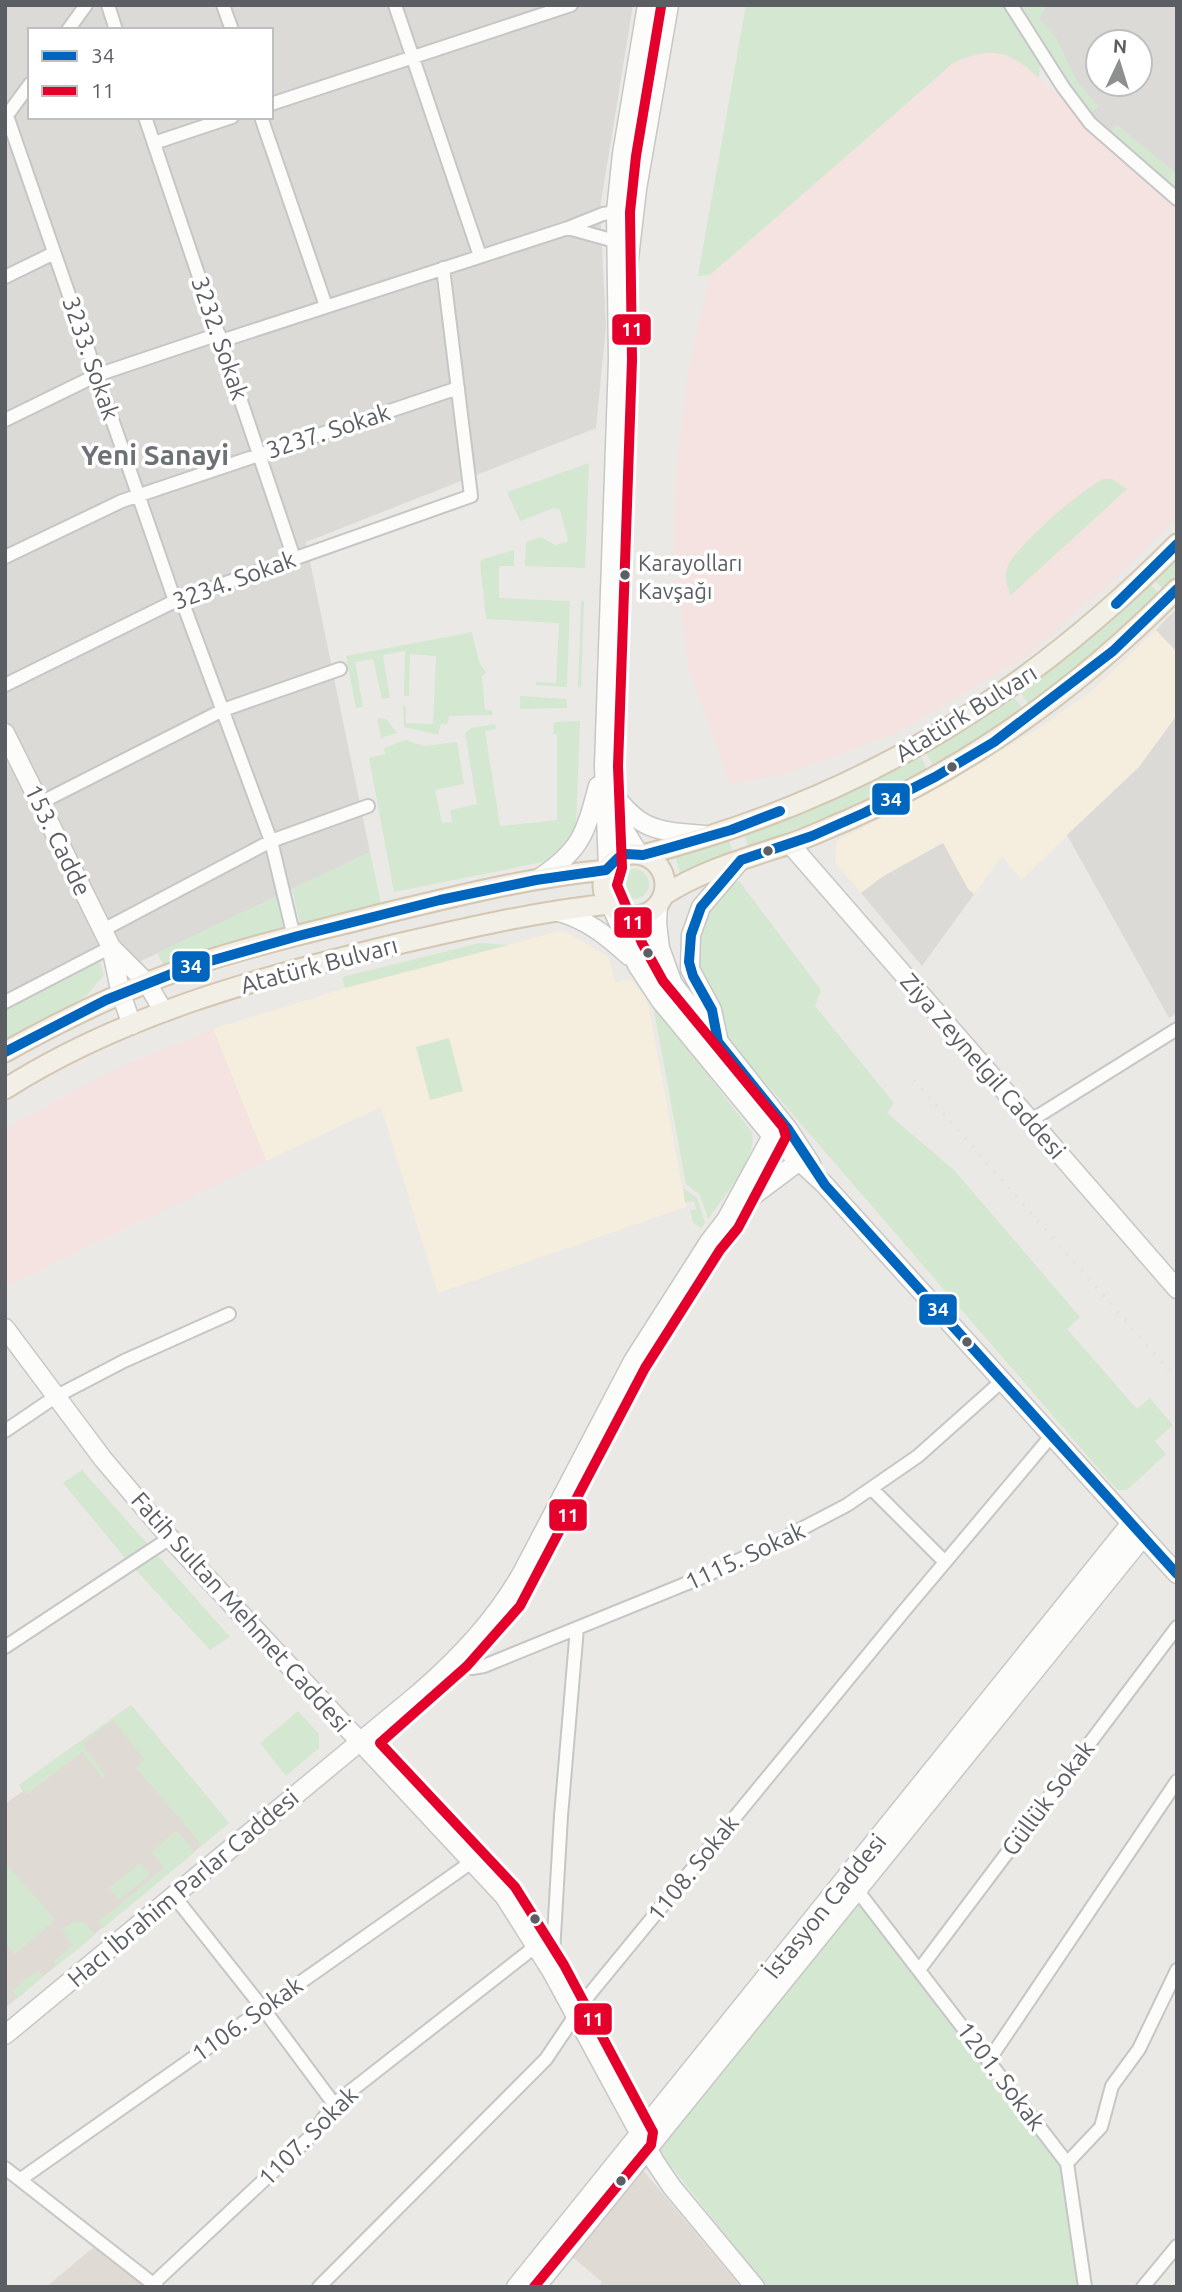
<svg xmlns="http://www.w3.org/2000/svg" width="1182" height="2292" viewBox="0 0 1182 2292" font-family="Ubuntu,sans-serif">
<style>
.commercial{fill:#f5eddd}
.industrial{fill:#dcdad6;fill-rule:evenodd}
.education{fill:#dfdbd4}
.medical{fill:#f4e3e1}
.green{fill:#d4e7d0}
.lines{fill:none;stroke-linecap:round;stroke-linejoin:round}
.street-casing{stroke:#c6c6c6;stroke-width:16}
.secondary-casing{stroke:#c7c7c7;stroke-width:21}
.primary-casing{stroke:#d3c7b2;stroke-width:23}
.street{stroke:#fcfcfb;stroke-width:12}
.secondary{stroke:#fcfcfb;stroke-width:18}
.primary{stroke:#f2efe7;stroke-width:19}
.rail{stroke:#e2e2e2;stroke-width:3.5;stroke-dasharray:2 9;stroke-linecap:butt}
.bus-1-casing{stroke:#fff;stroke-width:16}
.bus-2-casing{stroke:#fff;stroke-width:16}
.bus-1{stroke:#0065bd;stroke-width:10}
.bus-2{stroke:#e4002b;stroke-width:10}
.bus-dot{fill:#5b5f63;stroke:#fff;stroke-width:2.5}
.labels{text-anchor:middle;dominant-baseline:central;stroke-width:7;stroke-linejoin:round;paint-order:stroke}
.bus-label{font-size:22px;fill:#5b5f63;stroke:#fff;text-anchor:start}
.street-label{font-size:24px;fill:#5b5f63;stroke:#fff}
.quarter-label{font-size:28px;font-weight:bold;fill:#6c7175;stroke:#fff}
.line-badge{stroke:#fff;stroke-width:2.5}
.badge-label{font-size:19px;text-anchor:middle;font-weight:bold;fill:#fff}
</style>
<rect width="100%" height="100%" fill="#ebe9e5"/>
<!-- commercial -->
<path class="commercial" d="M1156,630L1177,652V715L1139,767L1021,880L1002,856L974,894L968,889L942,843L882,877L861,893L835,863L837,841L944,785L1036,730L1092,691Z
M560,931L568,933L609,957L615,982L631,979L647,999L686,1207L438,1293L381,1107L266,1161L213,1029L345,988Z"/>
<!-- industrial -->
<path class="industrial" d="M5,5H633L600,208L606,326L596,428L306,542L370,852L139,962L119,940L5,997ZM30,30H271V117H30Z
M1019,5H1177V190L1109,133L1090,114ZM1098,42H1140V84H1098Z
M1177,608V652L1156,630Z
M1177,715V1013L1169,1018L1067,835L1139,767Z
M943,843L968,889L974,894L922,966L861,893L882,877Z"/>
<!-- education -->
<path class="education" d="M131,1705L229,1823L5,2008V1804L23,1791L19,1785Z
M643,2170L741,2287H599L602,2282L570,2255Z
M94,2247L145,2287H46Z"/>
<!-- medical -->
<path class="medical" d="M996,52L1015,57L1029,68L1177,208V516L1114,579L1026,656L897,733L795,771L730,785L689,670L676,576L674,539L676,472L688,371L710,275L953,63L973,54Z
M213,1029L266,1161L5,1287V1129L106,1073Z"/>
<!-- green -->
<path class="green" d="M746,5H1003L1040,61L1039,78C1009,50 991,46 953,63L710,275L698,276Z
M1019,5H1048L1039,18L1057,39L1077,82L1098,106L1090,114Z
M1117,125L1177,174V190L1109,133Z
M589,463L585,568L525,566L526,542L541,537L555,545L567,542L568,540L560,510L554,508L520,521L507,492Z
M1104,479H1112L1127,489L1011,595C1007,587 1004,577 1007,568C1014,547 1083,488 1104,479Z
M514,550V566H499V598L570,601L567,687L536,685V682L556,683L559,623L486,619L480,563L483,559Z
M1177,556V574L1163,589L1154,580Z
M1150,584L1159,593L1082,664L1029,705L1021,693L1091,638Z
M581,601H584L581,687H578Z
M472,632L479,662L486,673L482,676L485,710H492L493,715L449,716L447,724H441L438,735L404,727L403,706L406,707V723L433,724L436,656L410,654L409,696H404L405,651L383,655L390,698L382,699L373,659L355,662L363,707L356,708L346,656Z
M520,696L567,699V708L520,709Z
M1014,697L1023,709L982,738L934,767L926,753L970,728Z
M377,718L386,719L397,733L381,738Z
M580,721L576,828L567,843L543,862L394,892L369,758L385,754L384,748L406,740L424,746L457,742L464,784L435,790L442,823L452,822L450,810L477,804L465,733L471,728L495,724L496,729L485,731L500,826L557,820V735L553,734L554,722Z
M920,755L927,770L848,808L749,848L744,835L842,795Z
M729,840L733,854L680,873L676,858Z
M370,852L381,904L300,924L292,889Z
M619 884a15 15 0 1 1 30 0a15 15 0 1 1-30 0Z
M739,881L821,990L815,1006L894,1103L887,1113L955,1171L1080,1317L1067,1329L1137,1409L1150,1398L1173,1425L1155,1441L1166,1454L1127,1490H1117L725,1036L698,976L696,927L723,890Z
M277,896L283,928L163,964L157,953Z
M480,943L508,945L345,988L342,977Z
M654,946L775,1121L772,1125L665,998L642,957L639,948Z
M99,960L104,975L86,996L5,1045V1009Z
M653,1005L752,1132C758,1158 723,1198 708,1219L700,1195L686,1184Z
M449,1038L463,1091L430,1100L416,1047Z
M771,1153L782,1166L744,1195Z
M683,1188L697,1198L705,1223L701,1228L693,1223L690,1210L696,1209L694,1201L685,1202Z
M82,1470L230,1637L210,1650L130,1564L63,1483Z
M131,1705L229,1823L202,1845L136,1768L145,1760L113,1720L82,1744L106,1776L103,1778L82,1752L27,1794L19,1785Z
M298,1711L319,1734V1748L286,1776L260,1743Z
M177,1831L195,1852L103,1928L98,1923L164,1868L151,1852Z
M5,1862L55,1920L15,1954L5,1943Z
M140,1863L150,1875L119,1900L109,1888Z
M857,1901L1063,2165L1081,2287H767L658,2150Z
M72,1922H85L95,1935L57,1966L54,1961L73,1945L62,1930Z
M38,1970L43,1977L18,1998L12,1991Z"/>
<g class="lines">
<defs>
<path id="street" d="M108,5L116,30
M223,5L232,30
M395,5L480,256
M1011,5L1063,87L1090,123L1177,199
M68,30L86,5
M271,104L571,5
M7,116L175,601
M145,117L294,558
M261,117L326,306
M5,118L30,84
M154,143L232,117
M622,243L568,228L603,214L624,211
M5,277L54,253
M221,341L568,228
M5,420L97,375L219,334
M5,557L122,501L458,388
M181,598L271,841L294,937
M5,685L175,601L471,496L443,268
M40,803L223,710L340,669
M103,930L271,841L368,806
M5,1002L111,947
M1030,1121L1177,1029
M5,1431L55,1397L124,1361L229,1314
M873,1490L945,1562
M5,1647L170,1538
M458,1657L472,1668L484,1666L700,1578L761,1550L847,1505L918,1456L1002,1381
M857,1890L1067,2163L1085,2287
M174,1896L265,2011L334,2104
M552,1970L561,1816L577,1628
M919,1970L1177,1627
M989,2060L1177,1781
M1067,2163L1101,2127L1112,2086L1139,2049L1177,1970
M5,2168L157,2287
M21,2179L473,1861
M154,2283L310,2137L334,2104L536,1946
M319,2287L546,2059L589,1995L904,1611L1052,1435
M1143,2287L1177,2246"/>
<path id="secondary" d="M626,284L637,189L669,5
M5,733L111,947
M611,790C639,831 657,831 704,835
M614,803L623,828L639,854
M790,844L1177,1289
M608,867L604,766L618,360L616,211L622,154L647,5
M538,879C581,850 585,835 598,786
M658,905L657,923L660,948L673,984L788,1129L811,1164
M612,908L637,965L660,1000L772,1136L824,1184L1177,1574
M556,911C586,919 606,935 629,956
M132,1025L121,994L111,947L147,983L164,1012
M718,1038L712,1010L690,969L691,935L701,907L741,860
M737,1211L754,1195L806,1156
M5,1328L103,1459L170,1538L504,1896L552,1972L655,2162L672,2187L755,2287
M5,2035L419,1693C460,1657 495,1620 522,1573L633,1361L709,1242L726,1220L772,1136L783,1123
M516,2287L1131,1523
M536,2287L1143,1537"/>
<path id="primary" d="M603 885a31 31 0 1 1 62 0a31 31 0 1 1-62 0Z
M643,855C856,800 1022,700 1177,544
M664,895C701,871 744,859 786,845C808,838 828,828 850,819C973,765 1082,685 1177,589
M5,1052C64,1019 124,990 188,967C251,945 317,931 382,914C456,896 531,877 606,870
M5,1089C121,1015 257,978 389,946C462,929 534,912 609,904"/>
</defs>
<!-- street casing -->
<use href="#street" class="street-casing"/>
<!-- secondary casing -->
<use href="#secondary" class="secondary-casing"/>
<!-- primary casing -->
<use href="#primary" class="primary-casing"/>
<!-- street -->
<use href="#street" class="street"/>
<!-- secondary -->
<use href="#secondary" class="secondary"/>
<!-- primary -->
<use href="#primary" class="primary"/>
<!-- rail -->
<path class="rail" d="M914,1080L1177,1379"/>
<defs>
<path id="bus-1" d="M1177,589L1113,651L994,742L935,777L864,813L812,836L741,860L701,907L691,935L689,962L693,976L712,1010L718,1042L788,1129L825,1185L1177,1574
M1116,604L1177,544
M5,1052L106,1000L189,967L298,936L440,900L536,880L606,870L618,858L626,854L643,855L665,849L731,830L780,811"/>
<path id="bus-2" d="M534,2287L651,2145L653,2132L564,1965L515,1887L380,1743L467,1666L520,1606L645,1368L720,1250L738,1228L786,1137L783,1127L663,981L642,943L617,885L622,868L618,766L632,360L630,212L636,156L661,7"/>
</defs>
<!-- bus-1 casing -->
<use href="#bus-1" class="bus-1-casing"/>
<!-- bus-2 casing -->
<use href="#bus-2" class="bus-2-casing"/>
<!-- bus-1 -->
<use href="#bus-1" class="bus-1"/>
<!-- bus-2 -->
<use href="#bus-2" class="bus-2"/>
</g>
<!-- markers -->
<g class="bus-dot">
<circle cx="625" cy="575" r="6"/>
<circle cx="952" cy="767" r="6"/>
<circle cx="768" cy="851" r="6"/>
<circle cx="648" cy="953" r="6"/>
<circle cx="967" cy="1342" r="6"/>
<circle cx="535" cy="1919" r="6"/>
<circle cx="621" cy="2181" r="6"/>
</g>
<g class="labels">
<!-- bus labels -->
<g class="bus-label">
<text x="638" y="562">Karayolları<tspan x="638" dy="28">Kavşağı</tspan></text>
</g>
<!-- street labels -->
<g class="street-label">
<text transform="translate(220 338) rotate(71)">3232. Sokak</text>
<text transform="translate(91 358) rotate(71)">3233. Sokak</text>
<text transform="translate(328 431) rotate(-18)">3237. Sokak</text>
<text transform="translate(234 580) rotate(-20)">3234. Sokak</text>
<text transform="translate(966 713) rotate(-32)">Atatürk Bulvarı</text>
<text transform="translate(58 840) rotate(64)">153. Cadde</text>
<text transform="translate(319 965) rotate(-15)">Atatürk Bulvarı</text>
<text transform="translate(983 1066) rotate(49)">Ziya Zeynelgil Caddesi</text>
<text transform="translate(745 1556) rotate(-25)">1115. Sokak</text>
<text transform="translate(241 1612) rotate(48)">Fatih Sultan Mehmet Caddesi</text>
<text transform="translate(1048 1798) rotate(-53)">Güllük Sokak</text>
<text transform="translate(693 1868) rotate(-51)">1108. Sokak</text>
<text transform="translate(183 1888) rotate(-40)">Hacı İbrahim Parlar Caddesi</text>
<text transform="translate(825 1906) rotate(-51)">İstasyon Caddesi</text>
<text transform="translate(247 2019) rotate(-35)">1106. Sokak</text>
<text transform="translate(1001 2076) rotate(53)">1201. Sokak</text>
<text transform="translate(308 2136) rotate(-45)">1107. Sokak</text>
</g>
<!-- quarter labels -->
<g class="quarter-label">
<text x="155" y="454">Yeni Sanayi</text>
</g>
</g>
<g class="line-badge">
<rect x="611" y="313" width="41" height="33" rx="7" fill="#e4002b"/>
<rect x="871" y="782" width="40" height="34" rx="7" fill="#0065bd"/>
<rect x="613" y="906" width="40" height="33" rx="7" fill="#e4002b"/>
<rect x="171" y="950" width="40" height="33" rx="7" fill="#0065bd"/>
<rect x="918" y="1293" width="40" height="33" rx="7" fill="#0065bd"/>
<rect x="548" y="1498" width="40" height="34" rx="7" fill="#e4002b"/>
<rect x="573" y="2002" width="40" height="34" rx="7" fill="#e4002b"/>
</g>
<g class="badge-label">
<text x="632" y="336">11</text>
<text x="891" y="806">34</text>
<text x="633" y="929">11</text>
<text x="191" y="973">34</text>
<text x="938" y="1316">34</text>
<text x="568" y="1522">11</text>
<text x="593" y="2026">11</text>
</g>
<!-- border -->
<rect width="1182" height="2292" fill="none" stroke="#5b5f63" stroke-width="14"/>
<!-- legend -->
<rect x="28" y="28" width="245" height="91" fill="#ffffff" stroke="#bdbfc1" stroke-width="2"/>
<rect x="42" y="51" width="35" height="10" fill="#0065bd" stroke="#bdbfc1" stroke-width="2"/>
<text x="91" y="63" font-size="21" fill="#5b5f63">34</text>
<rect x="42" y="86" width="35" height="10" fill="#e4002b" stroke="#bdbfc1" stroke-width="2"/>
<text x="91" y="98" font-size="21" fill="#5b5f63">11</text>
<!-- north arrow -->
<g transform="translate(1119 63) rotate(4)"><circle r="33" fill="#ffffff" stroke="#bdbfc1" stroke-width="2"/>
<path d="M0-5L12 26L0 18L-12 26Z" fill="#8d8f90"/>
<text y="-10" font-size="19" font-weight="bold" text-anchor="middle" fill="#5b5f63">N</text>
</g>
</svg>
